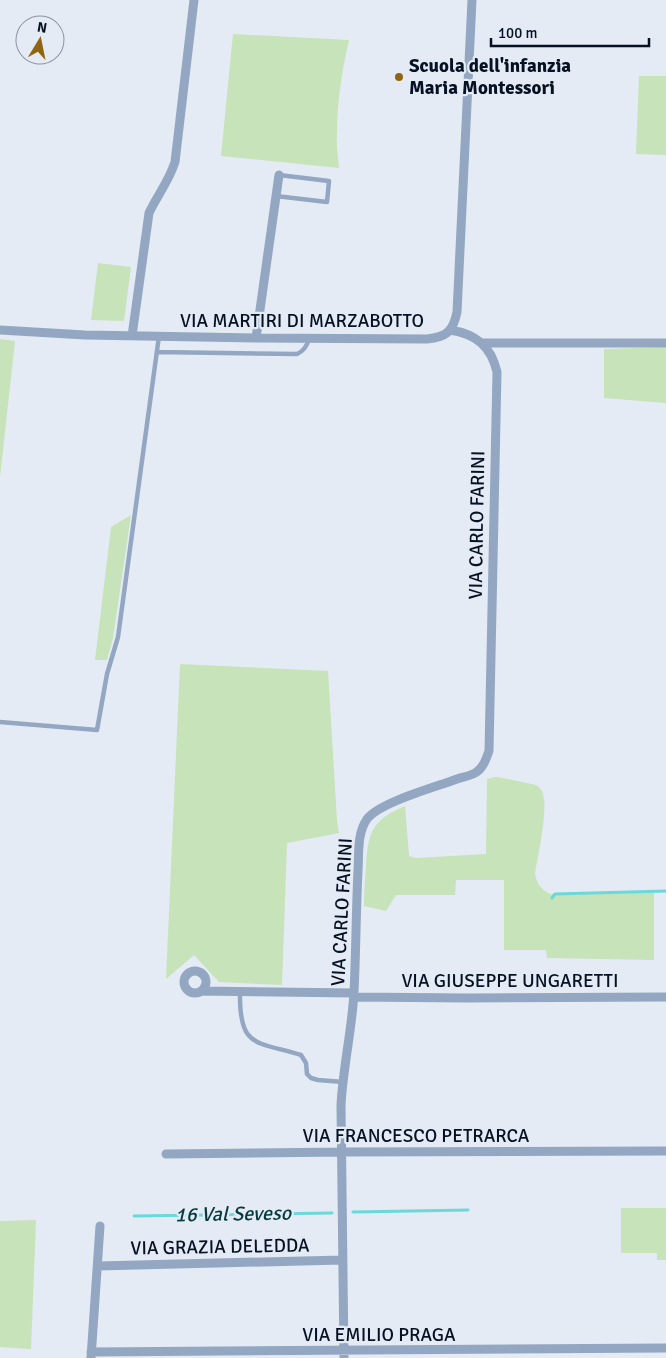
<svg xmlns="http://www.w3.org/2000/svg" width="666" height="1358" viewBox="0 0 666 1358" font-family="Signika,sans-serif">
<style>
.green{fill:#c6e3ba}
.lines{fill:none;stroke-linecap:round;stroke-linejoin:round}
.stream{stroke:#6bd8da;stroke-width:3}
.service{stroke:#93a7c2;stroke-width:4.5}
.minor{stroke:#93a7c2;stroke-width:9}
.poi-dot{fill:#91650f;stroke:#e4ebf5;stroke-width:2}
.labels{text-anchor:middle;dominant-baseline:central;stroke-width:4.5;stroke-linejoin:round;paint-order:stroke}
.poi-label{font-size:19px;font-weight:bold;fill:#061224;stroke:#e4ebf5;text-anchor:start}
.street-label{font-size:19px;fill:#061224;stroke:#e4ebf5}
.water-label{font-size:20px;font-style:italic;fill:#033a3b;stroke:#e4ebf5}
</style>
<rect width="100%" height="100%" fill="#e4ebf5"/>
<!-- green -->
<path class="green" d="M233,34L349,40C342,71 337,101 337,133C336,145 338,157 339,168L221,156Z
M639,76H666V155L636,154Z
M98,263L131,267L124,321L91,320Z
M0,339L15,341L0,477Z
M666,347V403L604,398V349Z
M131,515L113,638L107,660H95L111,527Z
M180,664L328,671L337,820L339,833L287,843L282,985L219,982L194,955L166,979Z
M495,777L503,778L536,785C540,788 542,790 543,794C548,812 538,854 535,874C537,884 541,889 550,894L654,892V960L547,958L546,950H504V880H456L455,895H396L386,911L364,906C364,893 365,880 366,866C368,832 372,820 405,806L409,856L416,858L486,854L487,779Z
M621,1208H666V1260H657V1253H621Z
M36,1220L31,1349L0,1347V1221Z"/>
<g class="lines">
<!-- stream -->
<path class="stream" d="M552,898L555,894L666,891
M353,1212L468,1210
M134,1216L332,1213"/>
<!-- service -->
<path class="service" d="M276,196L327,202L329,181L279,175
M157,352L297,354C304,351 307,346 309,339
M0,722L97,730L107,674L118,637L159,336
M240,992C239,1048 255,1041 301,1055L306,1063L307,1074L311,1078L318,1080L343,1082"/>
<!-- minor -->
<path class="minor" d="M0,330L85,335L256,338L427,339C446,337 453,332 457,312L472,0
M132,336L149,213C157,196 169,181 175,162L194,0
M256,338L279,175
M482,343H666
M184 982a11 11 0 1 1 22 0a11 11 0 1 1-22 0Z
M202,991L354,993
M354,997L467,998L666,997
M166,1154L342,1152L666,1151
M98,1266L342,1260
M91,1352L666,1348
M91,1358L100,1226
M344,1358L341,1105C343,1067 352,1030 354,992C356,952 356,911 358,871C359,854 357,833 367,819C380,802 436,787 457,779C463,777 470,776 475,773C483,769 486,759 489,751L497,372C491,346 476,334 450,330"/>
</g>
<!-- markers -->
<circle class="poi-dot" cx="399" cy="77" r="5"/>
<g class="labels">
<!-- poi labels -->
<g class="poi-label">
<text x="409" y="66">Scuola dell'infanzia<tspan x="409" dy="22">Maria Montessori</tspan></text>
</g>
<!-- street labels -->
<g class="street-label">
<text x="302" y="321">VIA MARTIRI DI MARZABOTTO</text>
<text transform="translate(477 525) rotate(-89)">VIA CARLO FARINI</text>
<text transform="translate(342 912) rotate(-87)">VIA CARLO FARINI</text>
<text x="510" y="981">VIA GIUSEPPE UNGARETTI</text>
<text x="416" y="1136">VIA FRANCESCO PETRARCA</text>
<text transform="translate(220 1247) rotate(-1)">VIA GRAZIA DELEDDA</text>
<text x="379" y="1335">VIA EMILIO PRAGA</text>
</g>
<!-- water labels -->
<g class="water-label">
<text transform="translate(233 1214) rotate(-1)">16 Val Seveso</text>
</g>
</g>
<!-- north arrow -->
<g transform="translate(40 40) rotate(10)"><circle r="24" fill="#e4ebf5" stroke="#8b94a1"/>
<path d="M0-4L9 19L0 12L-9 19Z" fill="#91650f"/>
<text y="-8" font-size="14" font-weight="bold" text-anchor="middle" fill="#061224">N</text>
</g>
<!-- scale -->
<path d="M491 38v8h158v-8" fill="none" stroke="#061224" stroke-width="2.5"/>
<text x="498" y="38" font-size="15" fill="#061224" stroke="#e4ebf5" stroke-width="4" paint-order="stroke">100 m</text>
</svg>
